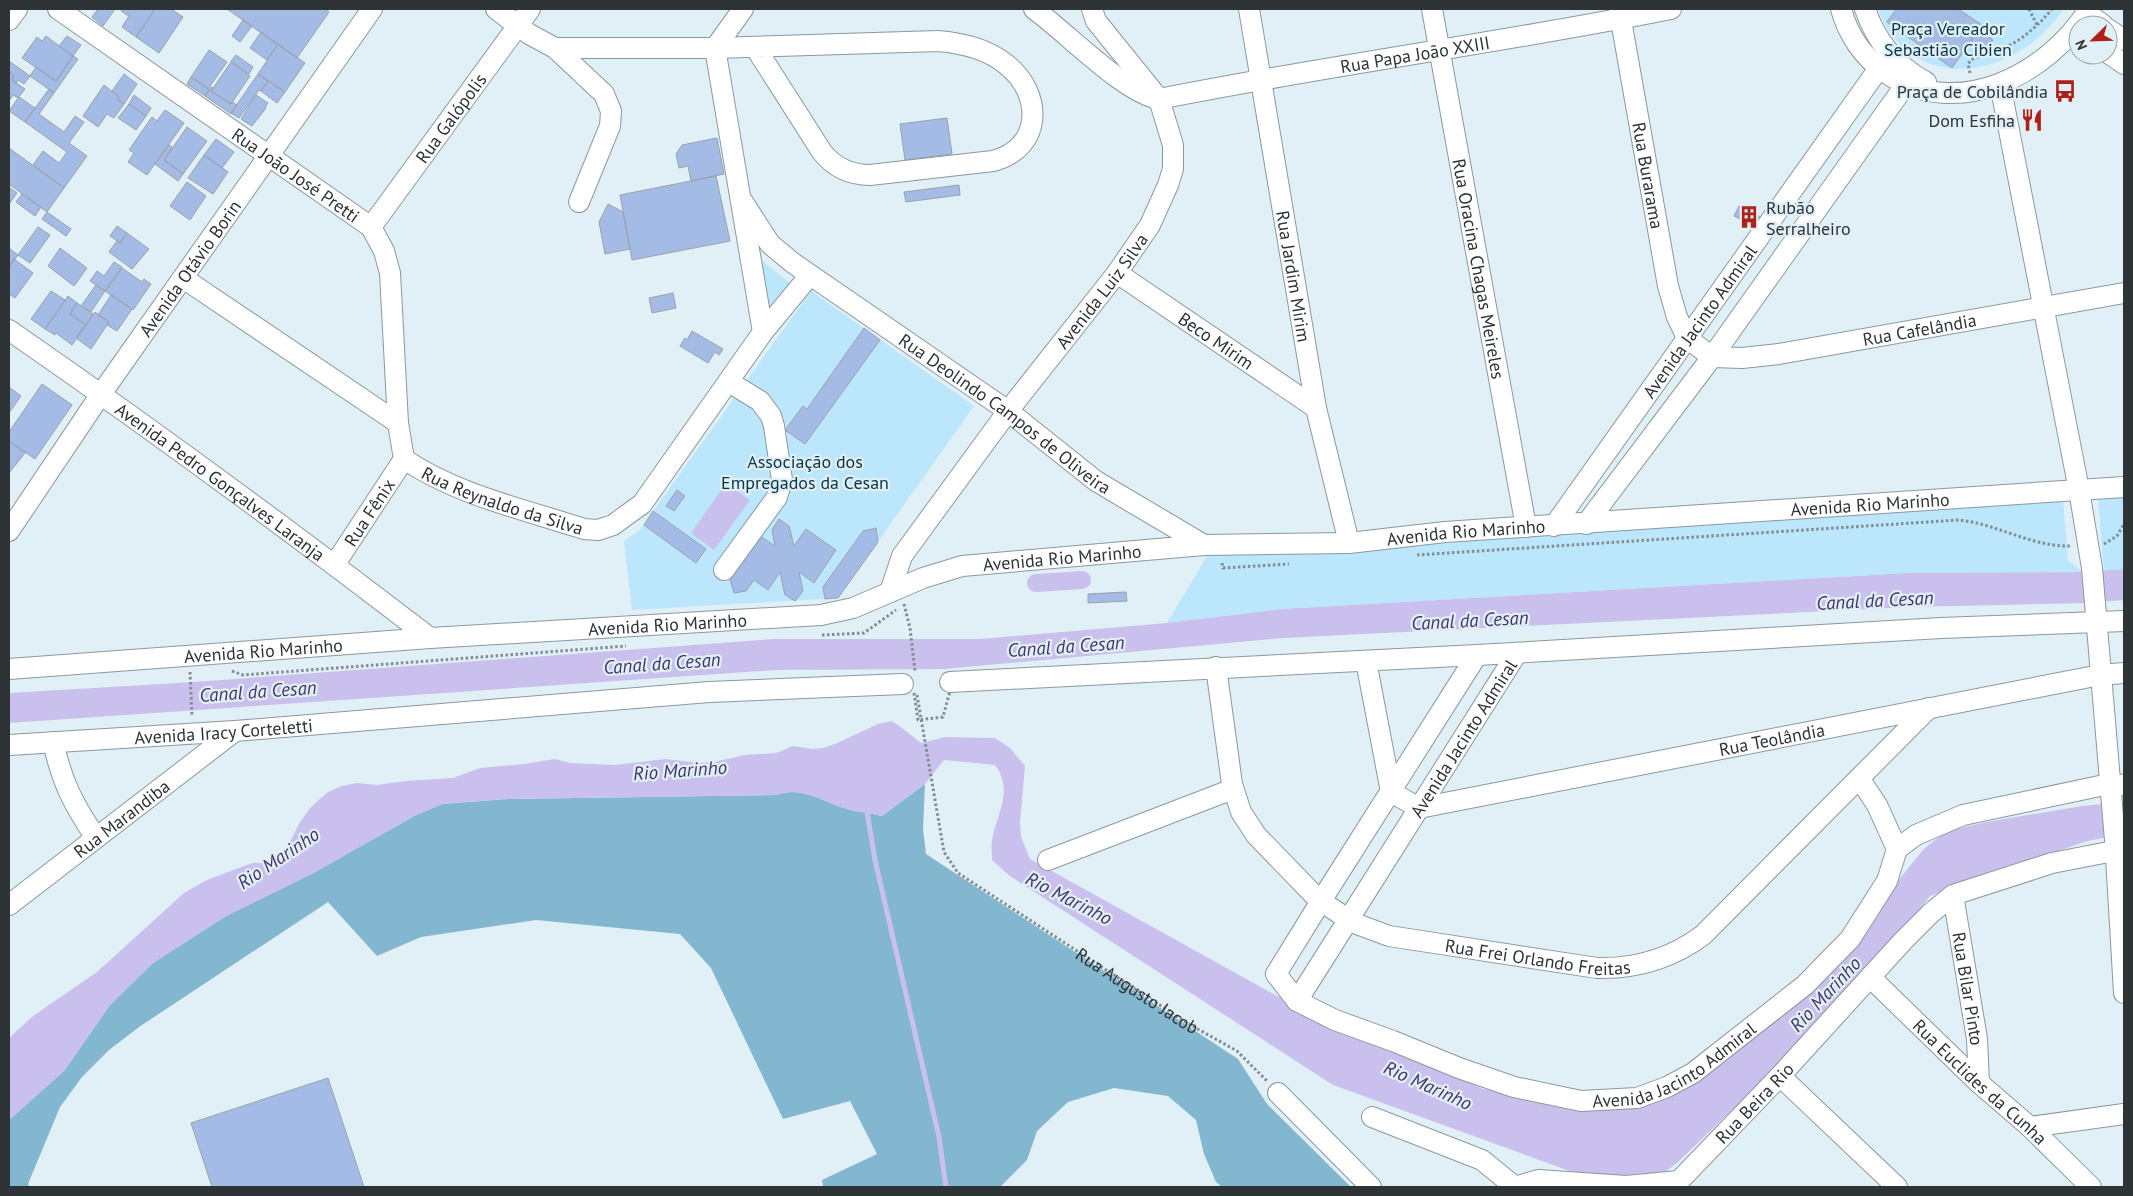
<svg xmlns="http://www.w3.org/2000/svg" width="2133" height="1196" viewBox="0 0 2133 1196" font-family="'PT Sans',sans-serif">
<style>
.green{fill:#bbe6fc}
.forest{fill:#83b6cf}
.water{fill:#c9c0ee}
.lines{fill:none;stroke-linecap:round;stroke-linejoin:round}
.stream{stroke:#c9c0ee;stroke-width:5}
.canal{stroke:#c9c0ee;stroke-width:18}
.building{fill:#a4bce5;stroke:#9aa1ac}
.minor-casing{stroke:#8b989f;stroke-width:22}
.path{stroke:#838c91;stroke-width:3;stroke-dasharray:2.5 2.5;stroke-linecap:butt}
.minor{stroke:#fff;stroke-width:20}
.path-bridge{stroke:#838c91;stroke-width:3;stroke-dasharray:2.5 2.5;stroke-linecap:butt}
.labels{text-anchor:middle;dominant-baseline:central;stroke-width:4.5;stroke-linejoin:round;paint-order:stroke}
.park-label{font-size:18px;fill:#073547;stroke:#e1eff7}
.street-label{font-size:18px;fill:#2e3336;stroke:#e1eff7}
.poi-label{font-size:18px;fill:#2e3336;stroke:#e1eff7;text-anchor:end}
.water-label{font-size:19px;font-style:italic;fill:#43346c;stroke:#e1eff7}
</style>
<rect width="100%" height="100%" fill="#e1eff7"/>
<!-- green -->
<path class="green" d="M1878,9H2064C2052,25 2038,40 2020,51C1966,84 1901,72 1878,9Z
M759,258L790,283L769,310Z
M811,291L974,406L838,598L632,610L624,541L639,531Z
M2124,496V569L2104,571L2098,498Z
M2063,500L2068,560L2083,572L1908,573L1282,609L1167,623L1209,553Z"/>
<!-- forest -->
<path class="forest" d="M925,784L923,829L926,854L1238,1059L1267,1104L1351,1187H1222L1216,1182L1204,1154L1196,1120L1168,1096L1114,1088L1068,1102L1037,1131L1027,1160L1000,1187H823L822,1180L877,1154L850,1101L783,1119L711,968L680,934L536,920L421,937L377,956L328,902L139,1027L109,1050L82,1077L60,1107L28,1184L30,1187H9V1124L10,1119L64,1071L110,1005L153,963L226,916L315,872L416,815L442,804L507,799L776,795C802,785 823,802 847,809C858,812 870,813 882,816Z"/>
<!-- water -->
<path class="water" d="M726,483L750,500L714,550L691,533Z
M2124,569V600L2086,603L1909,607L1283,638L944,669L776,670L9,723V693L194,682L773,639H980L1167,623L1282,609L1908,573L2083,572Z
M891,721L898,725L921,743L945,737L995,738L1010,748L1025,766L1020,822L1021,837L1030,859L1277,996L1483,1089L1559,1106L1671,1091L1868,928L1900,878L1924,849L1946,831L1987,822L2082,806L2124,802V834L2087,841L1930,896L1853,993L1678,1162L1665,1172L1642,1180L1578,1174L1333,1085L1010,876L992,860C992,853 991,846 992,840C997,813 1014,791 995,765L944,760L925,784L882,816C871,813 858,812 847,809C823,802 802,785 776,795L507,799L442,804L416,815L315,872L226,916L153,963L110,1005L64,1071L10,1119L9,1124V1038L33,1016L97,972L184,893L207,880L252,863H276L284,854L300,822L311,807L328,792L342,786L357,783L377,785L405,781L453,778L480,768L524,764L555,759L570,763L615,765L666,759L698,763L714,762L745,755L776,753L793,746L813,749L823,748L835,744L878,724Z"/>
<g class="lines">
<!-- stream -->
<path class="stream" d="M866,806L875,860L939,1137L946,1187"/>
<!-- canal -->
<path class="canal" d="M1036,583L1082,580"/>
</g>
<!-- building -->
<path class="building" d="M98,9H115L103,26L92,17Z
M123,9H152L153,12L136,37L122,27L129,16L121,11Z
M155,9H171L183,17L159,53L136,37Z
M227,9H325L329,12L297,58Z
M1896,9H1958L1982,25L1952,68L1887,22Z
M243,20L252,26L240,42L232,36Z
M1979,29L1993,40L1984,54L1969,43Z
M261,32L278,44L267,60L250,48Z
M46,36L73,56L56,81L22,58L37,37L42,41Z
M67,36L81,45L73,56L59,46Z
M278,44L305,63L285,92L258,74Z
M209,50L227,62L208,89L191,77Z
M236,55L253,67L249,74L231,61Z
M73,56L78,59L54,93L30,76L36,67L56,81Z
M9,61L30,76L24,84L18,80L16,83L12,80L14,76L9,72Z
M231,62L250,76L231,104L211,91Z
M9,72L14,76L12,80L25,89L18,98L13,95L9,101Z
M124,74L137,84L124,104L117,99L119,97L112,91Z
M258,74L268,81L261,91L259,90L239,118L231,113Z
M191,77L209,89L205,96L187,84Z
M268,81L285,92L277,103L261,91Z
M104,85L119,97L117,99L124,104L114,118L107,114L98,127L83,116Z
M211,87L213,88L211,91L231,104L232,102L237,105L231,114L205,96Z
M49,89L54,93L39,114L64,132L75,116L84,122L69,143L87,156L64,188L33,165L43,151L59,163L67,152L25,122Z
M134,95L151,108L146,116L129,104Z
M256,95L268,103L265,107L266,108L252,126L241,119Z
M19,97L35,108L25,122L9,111Z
M129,104L146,116L136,130L118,118Z
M165,110L184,123L147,175L128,162L134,153L129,150L152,117L157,121Z
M947,118L952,154L905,160L900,124Z
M187,127L207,141L183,174L164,160Z
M717,138L724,174L691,181L688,166L679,168L676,154L682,145Z
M216,139L234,152L222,168L204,155Z
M169,145L172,147L164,160L183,174L178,181L155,164Z
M9,148L64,188L47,212L9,184Z
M204,155L228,172L213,194L188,178Z
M716,176L730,241L632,260L620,195Z
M187,182L206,196L190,220L170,206Z
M959,185L960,195L906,202L904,192Z
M9,187L17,193L9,204Z
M22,194L41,207L35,216L16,202Z
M608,204L623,212L630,249L605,254L599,222Z
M1739,206L1763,218L1758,228L1734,216Z
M47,212L71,229L66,236L42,219Z
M117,226L127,233L120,243L110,236Z
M38,227L50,235L30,263L18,255Z
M127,233L149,249L132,269L109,252L117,241L120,243Z
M9,248L18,255L9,267Z
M60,248L87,268L74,286L48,266Z
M14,259L33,273L15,298L9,294V267Z
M114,262L122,267L105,291L90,281L97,271L104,276Z
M122,268L142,282L144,279L151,284L133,310L105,291Z
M96,285L105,291L91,312L81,306Z
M51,291L65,300L45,329L31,319Z
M673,293L676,308L652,313L649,298Z
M111,295L132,309L117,331L107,325L109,322L98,315Z
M68,296L77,303L70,314L86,325L72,345L56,333L55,335L45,329Z
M77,303L93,314L86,325L70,314Z
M95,312L109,322L91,349L76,338Z
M864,328L880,340L805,444L785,430L803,406L807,409Z
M692,331L723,349L719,355L715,352L708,363L680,346L685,338L687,340Z
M42,384L72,405L35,459L9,441V432Z
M9,387L21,396L9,413Z
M9,441L25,453L9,473Z
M677,490L685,496L674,511L666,506Z
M653,511L706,549L696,563L644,525Z
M779,519L789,526L794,546L806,529L836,550L814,583L799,572L803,591L795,601L785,595L780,572L768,590L754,580L746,591L734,593L730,579L760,536L775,546L772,530Z
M876,528L878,542L838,598L825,599L823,587L863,531Z
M1126,592L1127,601L1088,603V594Z
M328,1078L364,1187H212L191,1123Z"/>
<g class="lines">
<defs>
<g id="minor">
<path id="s2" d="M58,9L371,227L384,251L390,273L398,423L404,459C457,495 523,509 584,529L598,530L613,525L642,504L763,332L810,275"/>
<path d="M496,9L529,34L555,48H715L938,41C962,43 988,49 1007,65C1043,94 1043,148 993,161L870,175C850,175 834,167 822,152L755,47"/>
<path id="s3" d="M1034,9C1066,32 1124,93 1159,99C1329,65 1501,43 1671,9"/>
<path id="s4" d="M1249,9L1316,408L1349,543"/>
<path id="s5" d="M1432,9L1526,527"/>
<path id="s6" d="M1619,9L1668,286L1677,317L1687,338L1712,357L1742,358L1779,354L2124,293"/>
<path d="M1841,9C1848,35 1864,58 1886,73C1958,122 2048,74 2089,9"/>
<path d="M1865,9C1876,41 1896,66 1926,82"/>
<path d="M2087,13L2103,25"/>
<path d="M9,20L17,9"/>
<path d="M2108,29L2124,40"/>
<path d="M555,48L604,94L611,111L610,126L579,202"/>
<path d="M715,48L763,332"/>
<path d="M715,48L743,9"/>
<path d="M2108,53L2124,64"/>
<path d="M2000,84L2079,490L2092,568L2115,840L2124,993"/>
<path id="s7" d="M743,202L770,244L793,263L1008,411L1096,481L1204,545"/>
<path id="s8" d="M371,227L530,9"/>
<path id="s9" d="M1117,273L1316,408"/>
<path d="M183,278L398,423"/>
<path id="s10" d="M9,330C152,429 292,532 430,638"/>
<path d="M1586,524L1712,357L1906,84"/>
<path id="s11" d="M1554,526L1879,68"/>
<path id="s12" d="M9,531L101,394L372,9"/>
<path id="s13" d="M335,564L404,459"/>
<path d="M724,570L777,497L782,480L774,426L771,416L760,401L729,382"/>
<path id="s14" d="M890,592L902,556L1008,411L1117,273L1150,225L1168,185L1173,169V145L1159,99L1096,21L1092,9"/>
<path id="s15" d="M1477,655L1321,901L1276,974L1297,1001L1335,1020L1393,1041L1459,1068L1514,1087L1581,1101L1637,1098L1667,1087L1693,1073L1805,985L1850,939L1887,881L1897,849L1877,805L1859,778"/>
<path id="s16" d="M1366,661L1391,792L1419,808L2100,675L2124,673"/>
<path id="s17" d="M1216,667L1232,784L1241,812L1256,835L1313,894L1325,904L1354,923L1389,936L1597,968C1637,969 1671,959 1703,935L1929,708"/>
<path id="s18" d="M9,669L430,638L821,615L853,608L923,578L962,566L1204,545L1349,543L1445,532L2124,487"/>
<path d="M950,682L1477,655L1941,628L2124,621"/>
<path d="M53,742C62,782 73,804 96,838"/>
<path id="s19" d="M9,745L235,731L709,692L903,684"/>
<path d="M1897,849L1916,835L1963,815L2109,784L2124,785"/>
<path d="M1048,860L1233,789"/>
<path id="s20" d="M1953,895L1977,1039L1979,1083"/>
<path id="s21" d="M9,905L235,731"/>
<path id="s22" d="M1870,977L1979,1083L2030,1127L2091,1187"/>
<path id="s23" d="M1297,1001L1517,653"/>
<path d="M1780,1076L1897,1187"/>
<path d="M1278,1093L1371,1187"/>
<path d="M1372,1117L1482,1160L1515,1187"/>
<path d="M2030,1127L2124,1114"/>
<path id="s24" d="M1515,1187L1538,1180L1626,1186L1679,1181L1780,1076L1903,941L1931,913L1953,895L2052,863L2124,849"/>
</g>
</defs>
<!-- minor casing -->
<use href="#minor" class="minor-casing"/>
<!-- path -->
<g class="path">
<path d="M2029,9L2037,25"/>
<path d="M1970,73L1968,64L1971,60C1979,55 1991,54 2000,50C2021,41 2038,26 2052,9"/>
<path d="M2104,544L2117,536L2124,524"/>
<path d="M1417,555L1959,520C1998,524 2031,547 2071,546"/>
<path d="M1222,563L1223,568L1289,564"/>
<path d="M904,604L910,628L915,671"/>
<path d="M822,635L864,633L896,610"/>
<path d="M232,671L243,675L626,646"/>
<path d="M190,672L192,716"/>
<path id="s1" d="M917,695L944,852L958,873L1187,1023L1237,1051L1267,1081"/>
</g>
<!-- minor -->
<use href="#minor" class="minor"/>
<!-- path-bridge -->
<path class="path-bridge" d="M914,693L918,720L943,717L950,691"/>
</g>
<!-- icons -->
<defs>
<symbol id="bus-bare" viewBox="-9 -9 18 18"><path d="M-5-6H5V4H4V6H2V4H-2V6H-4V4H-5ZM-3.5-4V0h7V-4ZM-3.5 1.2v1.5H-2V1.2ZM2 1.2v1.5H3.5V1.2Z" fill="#af2018" stroke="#e1eff7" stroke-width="2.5" paint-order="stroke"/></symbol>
<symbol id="restaurant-bare" viewBox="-9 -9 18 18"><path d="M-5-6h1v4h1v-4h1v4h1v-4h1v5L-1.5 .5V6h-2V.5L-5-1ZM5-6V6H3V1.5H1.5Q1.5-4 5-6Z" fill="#af2018" stroke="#e1eff7" stroke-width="2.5" paint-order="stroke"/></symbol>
<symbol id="building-bare" viewBox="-9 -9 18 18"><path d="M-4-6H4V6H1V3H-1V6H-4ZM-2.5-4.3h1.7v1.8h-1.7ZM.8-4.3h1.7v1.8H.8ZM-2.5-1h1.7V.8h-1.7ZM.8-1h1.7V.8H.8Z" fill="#af2018" stroke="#e1eff7" stroke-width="2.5" paint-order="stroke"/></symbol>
</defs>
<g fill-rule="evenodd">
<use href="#bus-bare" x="2049" y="75" width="32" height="32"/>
<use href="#restaurant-bare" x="2016" y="104" width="32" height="32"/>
<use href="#building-bare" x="1733" y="201" width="32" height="32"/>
</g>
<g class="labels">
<!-- park labels -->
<g class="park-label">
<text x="1948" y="28">Praça Vereador<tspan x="1948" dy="21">Sebastião Cibien</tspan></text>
<text x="805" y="461">Associação dos<tspan x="805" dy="21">Empregados da Cesan</tspan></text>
</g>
<!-- street labels -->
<g class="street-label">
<text stroke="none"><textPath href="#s3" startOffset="415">Rua Papa João XXIII</textPath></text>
<text stroke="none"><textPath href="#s8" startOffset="135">Rua Galópolis</textPath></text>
<text stroke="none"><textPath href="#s6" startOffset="169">Rua Burarama</textPath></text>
<text stroke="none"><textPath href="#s2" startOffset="290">Rua João José Pretti</textPath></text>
<text stroke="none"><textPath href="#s5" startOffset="264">Rua Oracina Chagas Meireles</textPath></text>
<text stroke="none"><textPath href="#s12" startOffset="319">Avenida Otávio Borin</textPath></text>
<text stroke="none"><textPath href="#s4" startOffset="271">Rua Jardim Mirim</textPath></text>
<text stroke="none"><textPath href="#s14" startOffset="370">Avenida Luiz Silva</textPath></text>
<text stroke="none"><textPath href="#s11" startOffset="251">Avenida Jacinto Admiral</textPath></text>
<text stroke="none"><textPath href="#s6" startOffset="578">Rua Cafelândia</textPath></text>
<text stroke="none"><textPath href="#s9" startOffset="120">Beco Mirim</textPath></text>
<text stroke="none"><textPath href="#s7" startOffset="340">Rua Deolindo Campos de Oliveira</textPath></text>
<text stroke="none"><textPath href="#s10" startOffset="260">Avenida Pedro Gonçalves Laranja</textPath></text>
<text stroke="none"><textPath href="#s2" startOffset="726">Rua Reynaldo da Silva</textPath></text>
<text stroke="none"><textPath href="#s18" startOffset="1874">Avenida Rio Marinho</textPath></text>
<text stroke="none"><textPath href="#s13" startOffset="62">Rua Fênix</textPath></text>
<text stroke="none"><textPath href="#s18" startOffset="1469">Avenida Rio Marinho</textPath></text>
<text stroke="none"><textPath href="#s18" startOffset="1064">Avenida Rio Marinho</textPath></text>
<text stroke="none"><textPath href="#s18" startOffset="660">Avenida Rio Marinho</textPath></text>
<text stroke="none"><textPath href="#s18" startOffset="255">Avenida Rio Marinho</textPath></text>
<text stroke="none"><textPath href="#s19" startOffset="215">Avenida Iracy Corteletti</textPath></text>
<text stroke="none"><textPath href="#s23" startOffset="311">Avenida Jacinto Admiral</textPath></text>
<text stroke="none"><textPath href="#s16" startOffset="525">Rua Teolândia</textPath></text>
<text stroke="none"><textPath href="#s21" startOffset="142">Rua Marandiba</textPath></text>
<text stroke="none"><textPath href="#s17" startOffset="495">Rua Frei Orlando Freitas</textPath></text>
<text stroke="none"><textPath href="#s20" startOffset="95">Rua Bilar Pinto</textPath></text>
<text stroke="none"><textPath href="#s1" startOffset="399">Rua Augusto Jacob</textPath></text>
<text stroke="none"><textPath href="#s15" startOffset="816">Avenida Jacinto Admiral</textPath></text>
<text stroke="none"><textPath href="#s22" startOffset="152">Rua Euclides da Cunha</textPath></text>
<text stroke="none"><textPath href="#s24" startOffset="274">Rua Beira Rio</textPath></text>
</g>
<!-- poi labels -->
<g class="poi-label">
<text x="2048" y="91">Praça de Cobilândia</text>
<text x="2015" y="120">Dom Esfiha</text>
<text x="1766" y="207" text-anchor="start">Rubão<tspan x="1766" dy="21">Serralheiro</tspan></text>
</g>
<!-- water labels -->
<g class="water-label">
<text transform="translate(1875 600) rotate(-3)">Canal da Cesan</text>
<text transform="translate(1470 620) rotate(-3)">Canal da Cesan</text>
<text transform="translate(1066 646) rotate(-4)">Canal da Cesan</text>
<text transform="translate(662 663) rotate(-4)">Canal da Cesan</text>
<text transform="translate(258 691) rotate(-4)">Canal da Cesan</text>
<text transform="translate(680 770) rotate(-4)">Rio Marinho</text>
<text transform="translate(278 858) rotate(-34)">Rio Marinho</text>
<text transform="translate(1069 898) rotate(27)">Rio Marinho</text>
<text transform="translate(1825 994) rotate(-47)">Rio Marinho</text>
<text transform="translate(1428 1085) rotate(24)">Rio Marinho</text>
</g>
</g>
<!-- border -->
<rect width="2133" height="1196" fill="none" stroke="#2e3336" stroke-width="20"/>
<!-- north arrow -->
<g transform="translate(2093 40) rotate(247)"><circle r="24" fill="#e1eff7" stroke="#99a4aa"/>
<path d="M0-4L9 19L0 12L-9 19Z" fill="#af2018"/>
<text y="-8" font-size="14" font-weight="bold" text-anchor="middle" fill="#2e3336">N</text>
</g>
</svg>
